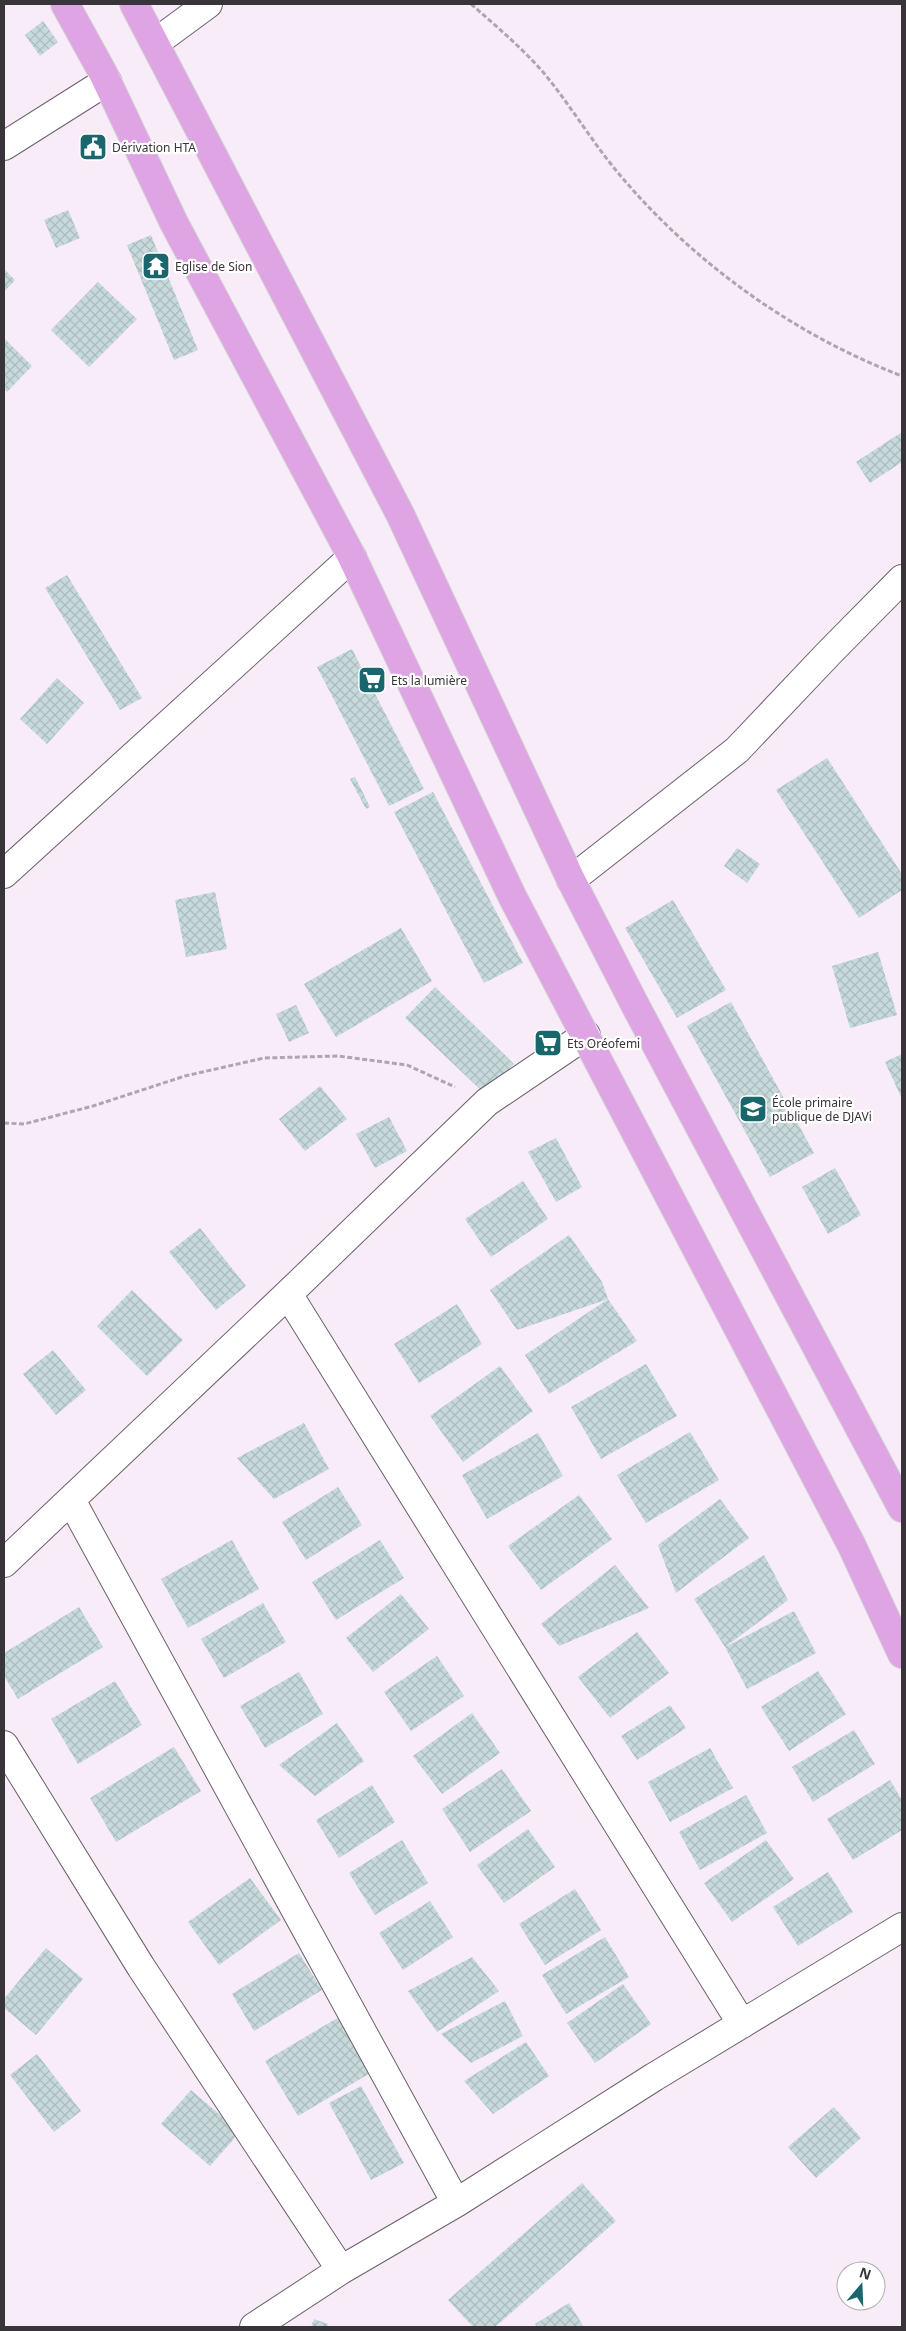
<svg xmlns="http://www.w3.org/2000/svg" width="906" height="2331" viewBox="0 0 906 2331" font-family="'Noto Sans',sans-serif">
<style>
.building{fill:url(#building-cross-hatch)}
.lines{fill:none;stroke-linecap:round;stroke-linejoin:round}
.minor-casing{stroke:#6b616c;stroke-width:30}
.major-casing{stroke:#d3d2d3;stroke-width:30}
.path{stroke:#aea5ae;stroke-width:3;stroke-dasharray:5 2.5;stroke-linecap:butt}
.minor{stroke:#fff;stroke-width:28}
.major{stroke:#dea4e3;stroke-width:28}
.labels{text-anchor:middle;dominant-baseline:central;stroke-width:4.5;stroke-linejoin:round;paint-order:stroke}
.poi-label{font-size:12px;fill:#393439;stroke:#fff;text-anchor:start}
</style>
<defs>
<pattern id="building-cross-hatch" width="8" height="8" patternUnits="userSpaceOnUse" patternTransform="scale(1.25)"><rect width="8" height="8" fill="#c7dadb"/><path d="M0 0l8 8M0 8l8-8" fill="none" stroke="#acbcbd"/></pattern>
</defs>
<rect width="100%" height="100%" fill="#f7ecf8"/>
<!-- building -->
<path class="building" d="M43,21L58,42L40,56L25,35Z
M68,210L80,238L56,248L44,220Z
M151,235L198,350L174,360L127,245Z
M4,269L15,280L4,292Z
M98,282L137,319L89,367L51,330Z
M4,338L32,366L7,392L4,389Z
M902,432V462L870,483L856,462Z
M67,575L142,698L120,710L45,588Z
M352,649L424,789L389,806L317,667Z
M57,678L84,703L47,744L20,719Z
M827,758L902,874V890L859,918L776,790Z
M355,777L370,807L366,809L350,779Z
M433,792L523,963L484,983L394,812Z
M737,848L760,864L747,883L724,866Z
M215,892L227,949L186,957L175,900Z
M673,900L726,990L677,1018L625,928Z
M401,928L432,981L336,1037L304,984Z
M878,952L897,1015L850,1028L832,966Z
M435,987L514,1064L485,1094L405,1018Z
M731,1002L814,1153L770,1177L687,1026Z
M296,1005L309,1033L289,1042L276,1014Z
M902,1054V1099L885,1062Z
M320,1086L347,1119L305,1151L279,1119Z
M389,1117L407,1151L375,1168L356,1134Z
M556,1138L582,1187L556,1202L528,1152Z
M835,1168L861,1215L828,1234L802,1187Z
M523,1181L548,1219L491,1257L465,1219Z
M200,1228L246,1286L216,1310L169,1252Z
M569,1235L602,1282L608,1299L637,1341L549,1394L525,1355L608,1299L517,1330L490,1290Z
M132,1290L183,1340L147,1376L97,1326Z
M457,1304L482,1344L419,1383L394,1344Z
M53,1350L86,1390L56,1415L23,1374Z
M646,1364L677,1416L601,1459L571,1407Z
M500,1366L533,1411L463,1462L430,1416Z
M304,1423L329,1469L274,1499L237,1458Z
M690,1432L719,1480L646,1523L617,1475Z
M538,1433L563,1476L487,1519L462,1475Z
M338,1487L362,1525L306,1560L282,1522Z
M579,1495L612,1539L541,1590L508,1546Z
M720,1499L749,1538L676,1593L658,1545Z
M232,1540L259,1589L188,1628L161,1579Z
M380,1540L404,1578L336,1620L312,1582Z
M764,1555L788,1600L725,1647L694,1599Z
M615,1565L649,1608L559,1646L541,1624Z
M401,1594L429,1629L373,1672L346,1638Z
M263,1603L286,1642L224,1678L201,1639Z
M79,1607L103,1647L18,1699L4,1676V1653Z
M794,1611L816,1653L747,1689L725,1647Z
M637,1632L669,1673L610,1718L578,1677Z
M437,1656L464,1696L411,1731L384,1692Z
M818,1671L846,1714L789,1751L761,1707Z
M299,1672L323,1714L265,1748L240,1706Z
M115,1681L142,1725L78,1764L51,1719Z
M670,1705L686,1728L637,1760L621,1736Z
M472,1713L500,1753L442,1794L413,1756Z
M337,1723L364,1761L315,1796L279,1765Z
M854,1730L875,1764L813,1802L792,1767Z
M174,1747L201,1791L116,1842L90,1798Z
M710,1748L733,1788L670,1822L648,1782Z
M502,1769L531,1811L470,1852L442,1809Z
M890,1780L902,1800V1830L853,1860L827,1819Z
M372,1785L395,1822L339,1858L316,1820Z
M746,1795L767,1833L700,1870L679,1832Z
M528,1829L555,1867L504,1903L477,1865Z
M402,1840L428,1883L375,1915L349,1873Z
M766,1840L794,1879L732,1922L704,1883Z
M828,1872L853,1912L798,1946L773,1907Z
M250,1878L281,1920L219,1965L188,1922Z
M575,1889L601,1930L545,1965L519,1924Z
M430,1901L453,1937L403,1970L379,1933Z
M605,1937L629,1977L566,2014L542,1975Z
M46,1948L83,1979L36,2035L4,2008V1999Z
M299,1953L322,1990L254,2031L232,1994Z
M472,1957L499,1991L437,2032L408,1991Z
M623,1984L651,2024L595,2063L567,2023Z
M505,2001L523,2036L471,2063L441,2034Z
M344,2014L377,2069L298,2116L265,2061Z
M526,2042L549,2076L493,2114L464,2081Z
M37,2054L81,2111L54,2132L10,2075Z
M361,2086L404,2163L371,2180L329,2103Z
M191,2090L240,2132L210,2166L161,2124Z
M834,2107L861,2138L816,2178L788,2147Z
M582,2183L616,2221L495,2327H473L448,2300Z
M569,2303L584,2327H537L535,2324Z
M314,2319L328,2324L327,2327H311Z"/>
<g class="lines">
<defs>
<path id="minor" d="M155,43L208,4
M4,146L107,81
M4,874L352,557
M571,880L737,750L829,653L902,579
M288,1294L742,2024
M71,1500L456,2203
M4,1563L288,1294L487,1102L586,1035
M4,1745L141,1967L341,2270
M254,2327L341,2270L456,2203L654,2077L902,1927"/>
<path id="major" d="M65,4L103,73L174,223L352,557L512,896L852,1546L902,1654
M134,4L400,514L571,880L634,1003L902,1508"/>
</defs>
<!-- minor casing -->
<use href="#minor" class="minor-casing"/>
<!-- major casing -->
<use href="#major" class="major-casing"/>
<!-- path -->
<path class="path" d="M471,4C496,26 521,47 543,72C572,107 595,147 625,181C699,267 797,336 902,376
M4,1123L24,1124L93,1106L185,1076L264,1058L338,1056L407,1065L455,1087"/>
<!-- minor -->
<use href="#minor" class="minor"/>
<!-- major -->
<use href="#major" class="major"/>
</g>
<!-- icons -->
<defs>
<symbol id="civic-square" viewBox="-11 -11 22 22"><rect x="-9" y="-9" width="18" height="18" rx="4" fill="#19676c" stroke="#fff"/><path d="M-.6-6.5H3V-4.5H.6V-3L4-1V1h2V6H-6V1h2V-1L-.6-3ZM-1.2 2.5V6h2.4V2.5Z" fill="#fff"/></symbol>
<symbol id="temple-square" viewBox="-11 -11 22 22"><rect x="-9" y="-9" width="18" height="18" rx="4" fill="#19676c" stroke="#fff"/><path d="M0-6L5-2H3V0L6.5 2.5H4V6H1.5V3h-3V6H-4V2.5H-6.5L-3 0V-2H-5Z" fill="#fff"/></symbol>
<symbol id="supermarket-square" viewBox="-11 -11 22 22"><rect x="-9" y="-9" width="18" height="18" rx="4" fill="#19676c" stroke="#fff"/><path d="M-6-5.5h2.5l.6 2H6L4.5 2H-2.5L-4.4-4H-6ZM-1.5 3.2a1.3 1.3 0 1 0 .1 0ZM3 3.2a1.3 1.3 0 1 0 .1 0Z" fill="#fff"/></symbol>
<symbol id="school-square" viewBox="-11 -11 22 22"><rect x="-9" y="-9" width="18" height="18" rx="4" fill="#19676c" stroke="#fff"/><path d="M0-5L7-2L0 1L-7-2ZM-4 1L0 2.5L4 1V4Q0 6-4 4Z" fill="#fff"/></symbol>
</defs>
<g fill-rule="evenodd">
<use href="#civic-square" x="77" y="131" width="32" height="32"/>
<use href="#temple-square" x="140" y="250" width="32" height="32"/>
<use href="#supermarket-square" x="356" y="664" width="32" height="32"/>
<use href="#supermarket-square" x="532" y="1027" width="32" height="32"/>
<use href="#school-square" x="737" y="1093" width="32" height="32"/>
</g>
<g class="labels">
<!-- poi labels -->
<g class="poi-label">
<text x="112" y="147">Dérivation HTA</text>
<text x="175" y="266">Eglise de Sion</text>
<text x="391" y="680">Ets la lumière</text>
<text x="567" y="1043">Ets Oréofemi</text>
<text x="772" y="1102">École primaire<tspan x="772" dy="14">publique de DJAVi</tspan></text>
</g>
</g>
<!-- border -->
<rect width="906" height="2331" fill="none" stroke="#393439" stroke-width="10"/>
<!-- north arrow -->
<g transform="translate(861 2286) rotate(19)"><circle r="24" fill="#ffffff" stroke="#b0aeb0"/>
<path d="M0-4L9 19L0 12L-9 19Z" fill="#19676c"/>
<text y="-8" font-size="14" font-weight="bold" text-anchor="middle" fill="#393439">N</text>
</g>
</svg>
